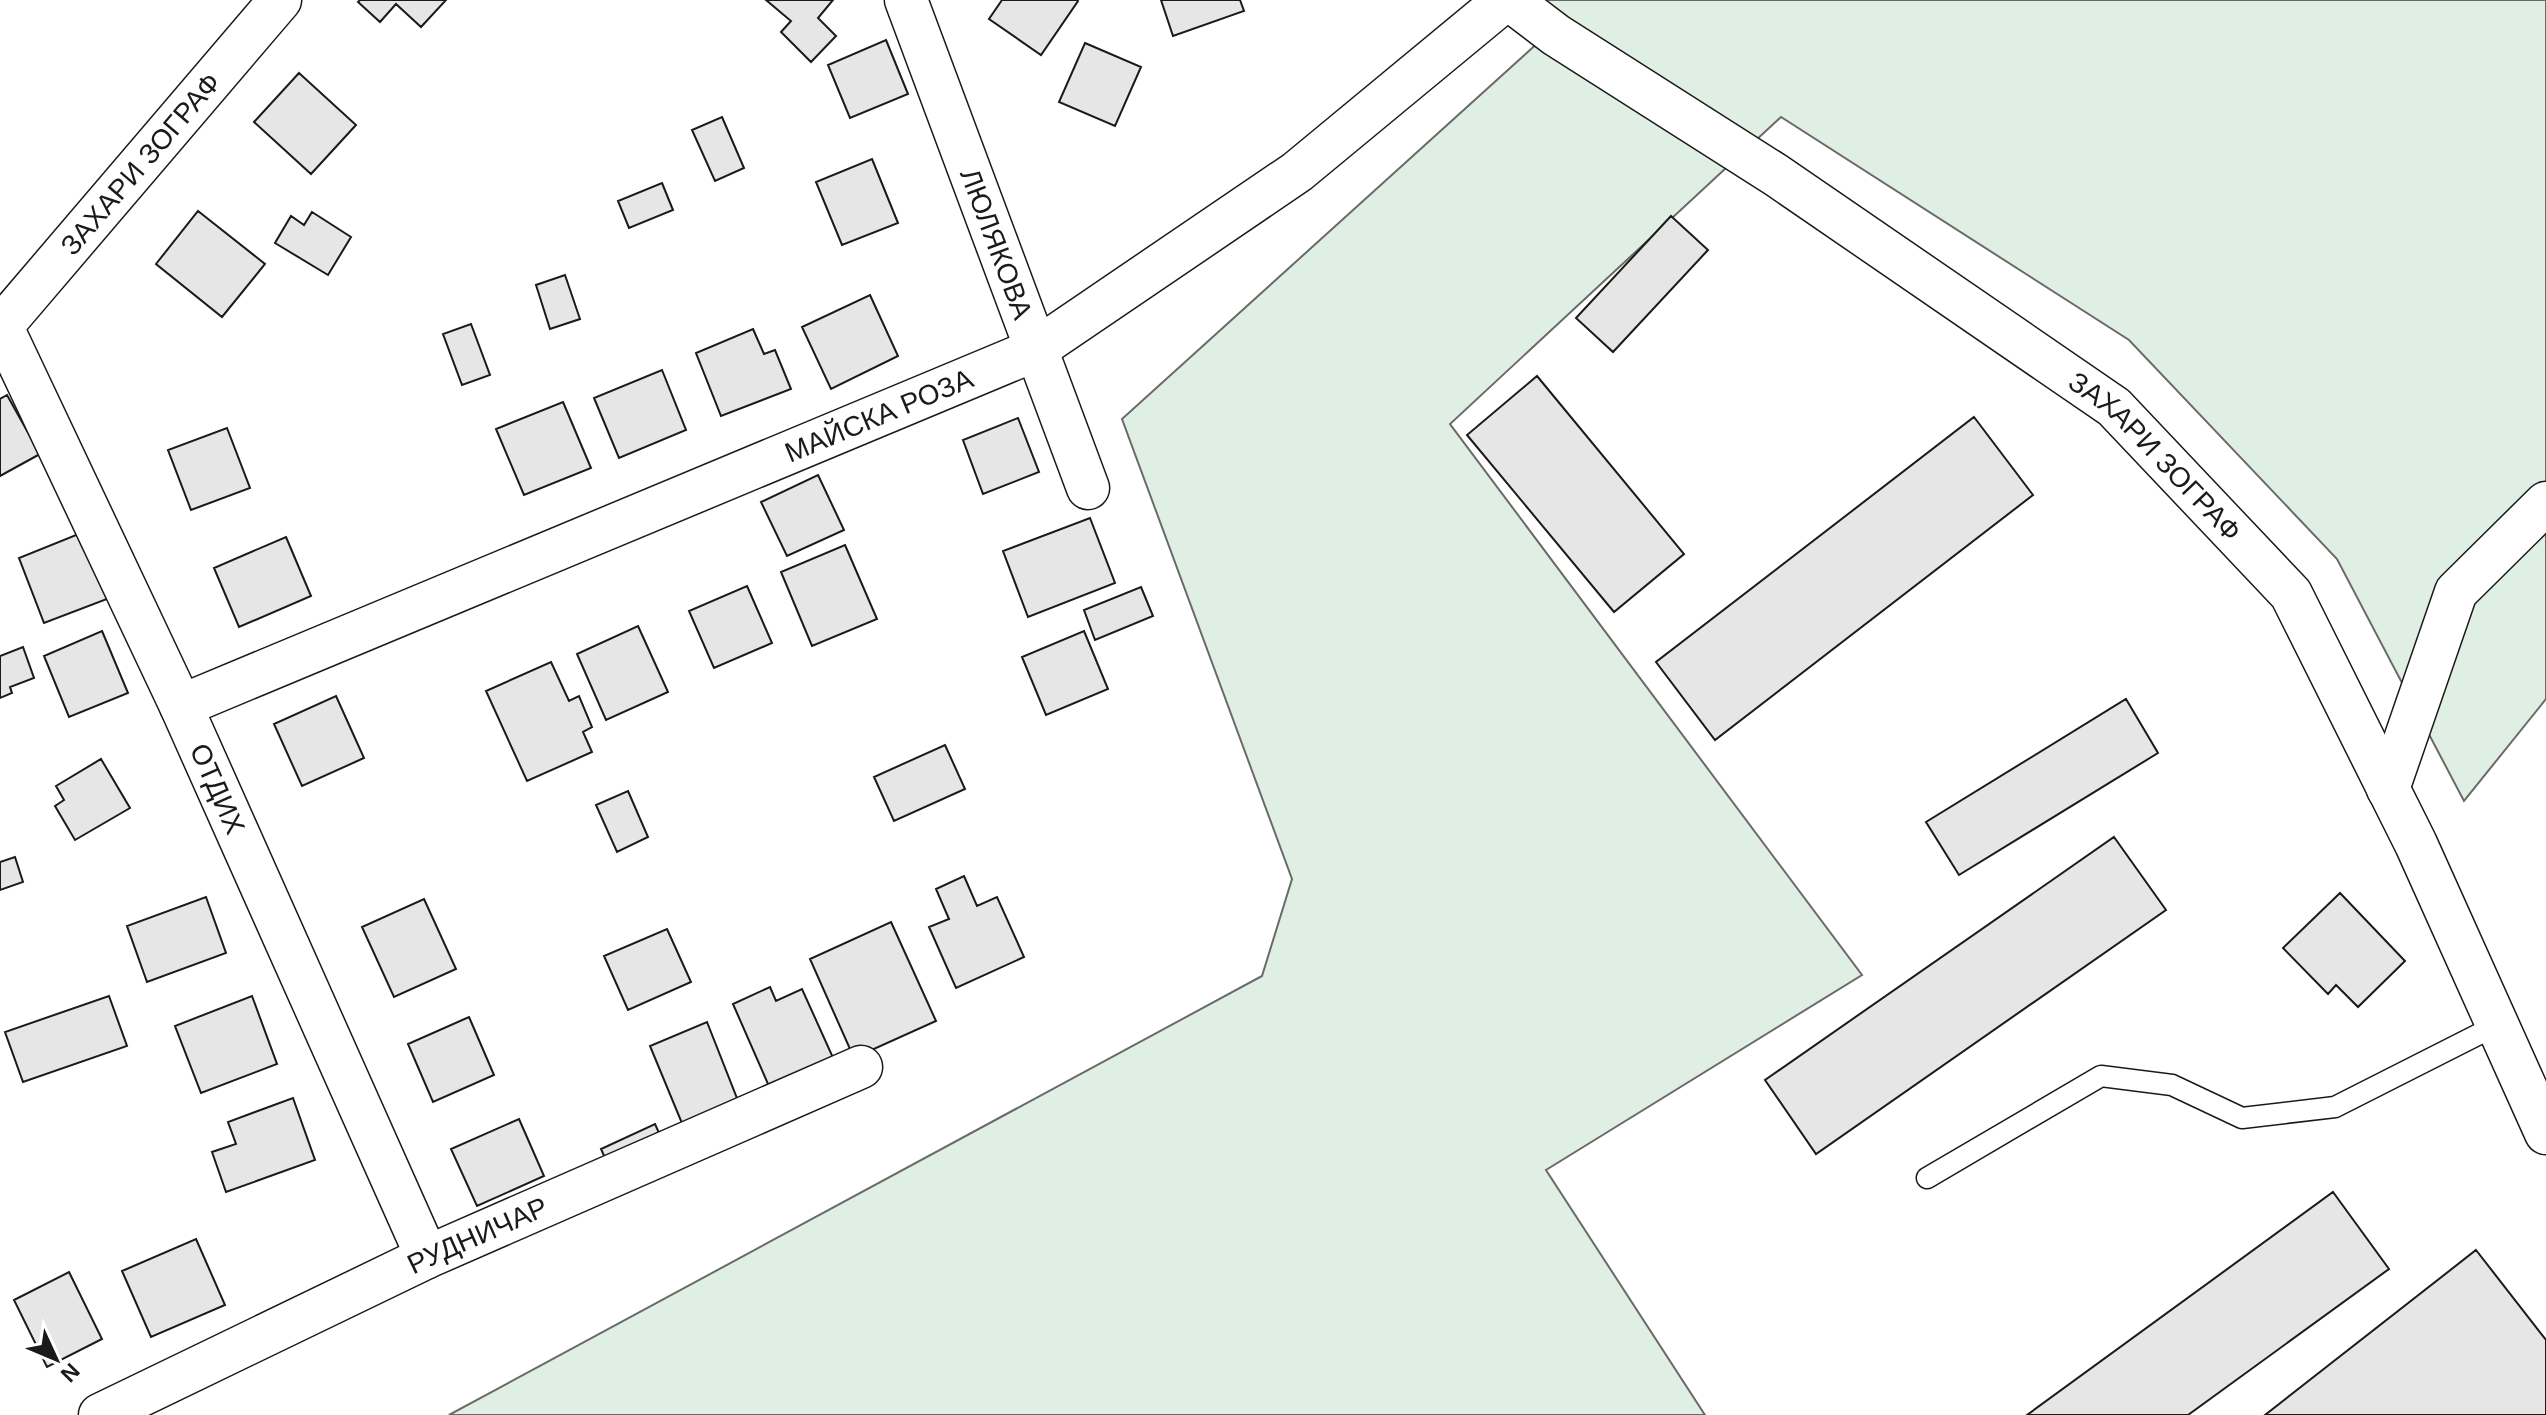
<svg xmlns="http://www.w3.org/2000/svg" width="2546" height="1415" viewBox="0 0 2546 1415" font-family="Arial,sans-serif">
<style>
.green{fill:#e0efe3;stroke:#6a6a6a;stroke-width:2}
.building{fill:#e6e6e6;stroke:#1a1a1a;stroke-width:2}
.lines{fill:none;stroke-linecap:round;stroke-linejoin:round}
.lane-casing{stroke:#1a1a1a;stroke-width:23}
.street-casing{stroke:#1a1a1a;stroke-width:45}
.lane{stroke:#fff;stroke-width:20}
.street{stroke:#fff;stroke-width:42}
.labels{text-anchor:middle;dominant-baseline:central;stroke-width:6;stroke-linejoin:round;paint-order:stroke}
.street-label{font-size:28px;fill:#1a1a1a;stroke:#fff}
</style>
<rect width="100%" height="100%" fill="#fff"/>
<!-- green -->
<path class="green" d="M1519,0H2546V699L2464,801L2337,559L2129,340L1781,117L1450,424L1862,975L1546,1170L1705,1415H449L1262,976L1292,879L1122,419L1551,31Z"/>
<!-- building -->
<path class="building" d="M360,0H446L421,27L396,4L380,22L358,2Z
M766,0H833L818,18L836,36L811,62L781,32L791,21Z
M1002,0H1077L1078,1L1041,55L989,19Z
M1161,0H1240L1244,11L1173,36Z
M886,40L908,94L850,118L828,65Z
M1085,43L1141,67L1115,126L1059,102Z
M299,73L356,125L311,174L254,122Z
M722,117L744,168L715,181L692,130Z
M872,159L898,223L842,245L816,182Z
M662,183L673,210L629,228L618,201Z
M198,211L265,264L222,317L156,264Z
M312,212L351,237L328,275L275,243L291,216L304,225Z
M1671,216L1708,250L1613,352L1576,318Z
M565,275L580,319L550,329L536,285Z
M870,295L898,356L831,389L802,327Z
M471,324L490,375L462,385L443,334Z
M753,329L764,354L775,350L791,389L721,416L696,353Z
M662,370L686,430L619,458L594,398Z
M1537,376L1684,554L1614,612L1467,435Z
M7,395L40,454L0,476V399Z
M563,402L591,468L524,495L496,429Z
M1974,417L2033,495L1715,740L1656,662Z
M1018,418L1039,472L983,494L963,440Z
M227,428L250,488L191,510L168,450Z
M818,475L844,530L787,556L761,502Z
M1090,518L1115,583L1028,617L1003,551Z
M81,533L107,599L44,623L19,558Z
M286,537L311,596L239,627L214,568Z
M845,545L877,619L812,646L781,572Z
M747,586L772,643L714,668L689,611Z
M1141,587L1153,616L1095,640L1084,610Z
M638,626L668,692L606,720L577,654Z
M102,631L128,693L69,717L44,656Z
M1084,631L1108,689L1046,715L1022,657Z
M23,647L34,678L10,687L12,693L0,698V656Z
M551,662L569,701L579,696L592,727L583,732L592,752L527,781L486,691Z
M336,696L364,758L302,786L274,724Z
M2126,699L2158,753L1959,875L1926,822Z
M945,745L965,789L894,821L874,777Z
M101,759L130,808L75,840L55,806L64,800L56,786Z
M628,791L648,837L617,852L596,805Z
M2114,837L2166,910L1816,1154L1765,1080Z
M15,857L23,882L0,890V862Z
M964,876L977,906L997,897L1024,957L956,988L929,927L949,919L936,889Z
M2340,893L2405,961L2358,1007L2336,985L2328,994L2283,948Z
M206,897L226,953L147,982L127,926Z
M424,899L456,969L394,997L362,927Z
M891,922L936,1021L854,1058L810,959Z
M667,929L691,982L628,1010L604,956Z
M770,987L776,1001L802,989L839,1071L775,1100L733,1004Z
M109,996L127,1046L23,1082L5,1032Z
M252,996L277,1064L201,1093L175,1026Z
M469,1017L494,1075L433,1102L408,1044Z
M707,1022L742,1111L686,1133L650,1046Z
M293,1098L315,1160L226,1192L212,1152L236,1144L228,1122Z
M519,1119L544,1176L477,1206L451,1149Z
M655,1124L663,1142L608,1165L601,1149Z
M2333,1192L2389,1269L2188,1415H2027Z
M196,1239L225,1305L151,1337L122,1271Z
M2476,1250L2546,1340V1415H2265Z
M69,1272L102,1339L47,1367L14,1300Z"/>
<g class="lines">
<defs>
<path id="lane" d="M1927,1178L2101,1076L2172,1085L2242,1118L2335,1107L2497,1025"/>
<g id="street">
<path id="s1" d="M906,0L1088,488"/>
<path id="s2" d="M1510,0L1556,35L1776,175L2114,407L2291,594L2416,844L2546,1133"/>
<path id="s3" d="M0,323L181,706L427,1257"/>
<path id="s4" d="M0,328L280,0"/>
<path id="s5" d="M181,706L1035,350L1297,172L1505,0"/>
<path d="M2388,789L2456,592L2546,503"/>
<path id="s6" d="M100,1415L427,1257L861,1067"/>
</g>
</defs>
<!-- lane casing -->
<use href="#lane" class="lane-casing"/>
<!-- street casing -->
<use href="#street" class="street-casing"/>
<!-- lane -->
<use href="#lane" class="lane"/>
<!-- street -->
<use href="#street" class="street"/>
</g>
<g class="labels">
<!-- street labels -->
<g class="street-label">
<text stroke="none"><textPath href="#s4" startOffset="216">ЗАХАРИ ЗОГРАФ</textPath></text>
<text stroke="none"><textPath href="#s1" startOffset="260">ЛЮЛЯКОВА</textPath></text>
<text stroke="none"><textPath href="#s5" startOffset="756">МАЙСКА РОЗА</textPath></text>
<text stroke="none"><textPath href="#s2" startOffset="792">ЗАХАРИ ЗОГРАФ</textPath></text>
<text stroke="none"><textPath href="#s3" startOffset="514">ОТДИХ</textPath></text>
<text stroke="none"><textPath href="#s6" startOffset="418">РУДНИЧАР</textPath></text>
</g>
</g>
<!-- north arrow -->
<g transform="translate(56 1359) rotate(134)" stroke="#ffffff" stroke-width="6" paint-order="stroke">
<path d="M0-6L14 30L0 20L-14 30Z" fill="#1a1a1a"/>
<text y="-12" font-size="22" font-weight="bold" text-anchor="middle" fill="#1a1a1a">N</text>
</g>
</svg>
